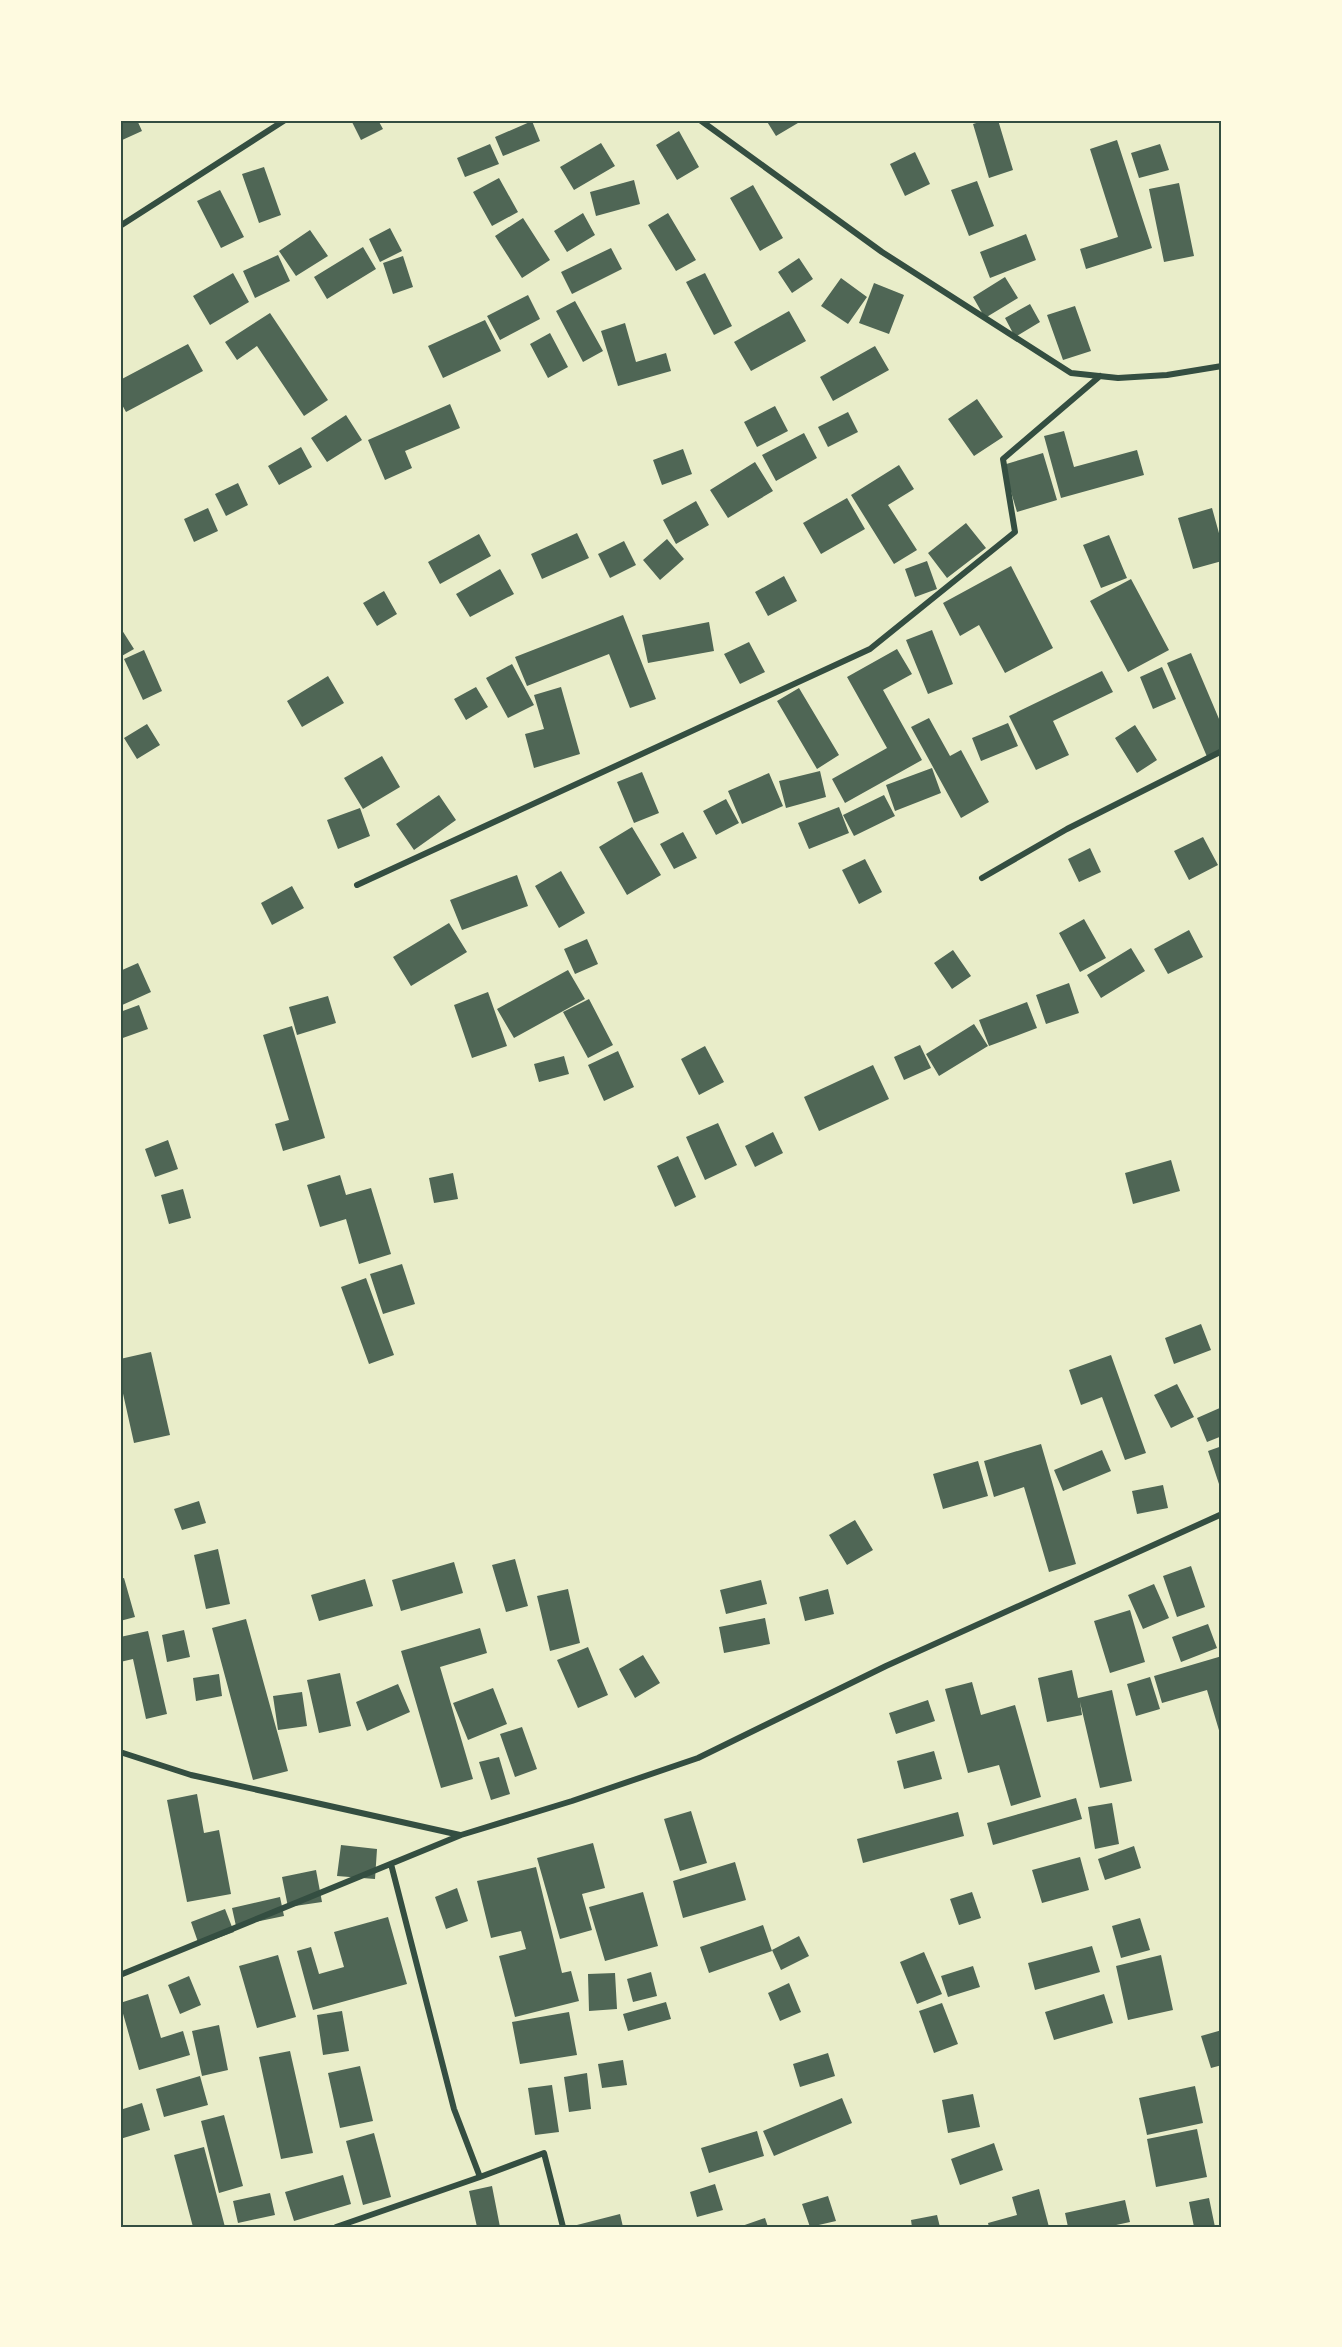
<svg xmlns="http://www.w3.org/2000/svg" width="1342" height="2347" viewBox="0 0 1342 2347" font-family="Rubik,sans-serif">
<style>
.building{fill:#4f6655}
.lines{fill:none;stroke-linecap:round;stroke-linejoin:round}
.minor{stroke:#344e41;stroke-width:6}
.neatline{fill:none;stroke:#344e41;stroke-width:2}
</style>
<rect width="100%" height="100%" fill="#e9edc9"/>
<!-- building -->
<path class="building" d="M120,120H137L142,131L120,141Z
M351,120H378L383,129L361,140Z
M766,120H803L776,136Z
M986,120H998L1013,170L989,178L973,124Z
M532,121L540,141L503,156L495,137Z
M679,131L699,167L677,180L656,145Z
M1117,140L1152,248L1086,269L1080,249L1118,237L1090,149Z
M601,143L615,166L574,190L560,167Z
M490,144L499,164L465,177L457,158Z
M1160,144L1169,170L1139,178L1131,153Z
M915,152L930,184L905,196L890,164Z
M264,167L281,215L259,223L242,174Z
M499,178L518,212L492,226L473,192Z
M634,180L640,204L596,216L590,192Z
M977,181L994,226L969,236L951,190Z
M1179,183L1194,256L1164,262L1149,189Z
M753,185L783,238L760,251L730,198Z
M220,190L244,237L221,248L197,201Z
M583,213L595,235L567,252L554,231Z
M668,213L696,260L676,271L648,225Z
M523,218L550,260L522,278L495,236Z
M390,228L402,251L380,262L369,239Z
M310,230L328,256L296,276L279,251Z
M1026,234L1036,260L990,278L980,252Z
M363,247L376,269L327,299L314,277Z
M611,248L622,269L572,294L561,272Z
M278,255L290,281L255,298L243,271Z
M403,256L413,287L393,294L383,263Z
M799,258L813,279L792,293L778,272Z
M233,273L249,302L210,325L193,296Z
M705,273L732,326L714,335L686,282Z
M1005,277L1018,298L985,318L973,297Z
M841,278L867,297L848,324L821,306Z
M874,283L904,295L889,334L859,323Z
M528,295L540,319L500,340L487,316Z
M575,301L603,351L583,362L556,311Z
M1030,304L1040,322L1015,337L1005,318Z
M1075,306L1091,351L1063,360L1047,315Z
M789,311L806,341L751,371L734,342Z
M270,313L328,400L304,416L257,346L237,360L225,342Z
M485,320L501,351L443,378L428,346Z
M625,323L636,362L666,353L671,371L618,386L601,331Z
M550,333L568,367L548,378L530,344Z
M188,344L203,371L126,412L120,401V380Z
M875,346L889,370L833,401L820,377Z
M977,399L1003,437L974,456L948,419Z
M450,404L460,428L405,451L412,468L385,480L368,440Z
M775,406L788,431L757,447L744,422Z
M848,412L858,432L828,447L818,427Z
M346,415L362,440L327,462L311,438Z
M1064,431L1074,467L1137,450L1144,475L1061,498L1044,436Z
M804,433L817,458L776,481L762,455Z
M301,447L312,467L279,485L268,466Z
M683,449L692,474L662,485L653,460Z
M1043,453L1057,500L1017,512L1003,465Z
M755,462L773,491L728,518L710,490Z
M899,465L914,489L888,505L917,550L894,564L851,495Z
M238,483L248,505L226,516L215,494Z
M847,498L865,529L821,554L803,523Z
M696,501L709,525L676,544L663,520Z
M208,508L218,531L194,542L184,519Z
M1212,508L1222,544V561L1193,569L1178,518Z
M966,523L986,548L947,578L928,553Z
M577,533L589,558L542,579L531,554Z
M479,534L491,556L440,584L428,562Z
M1109,535L1127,578L1101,588L1083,545Z
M667,539L684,559L660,580L643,560Z
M624,541L636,565L610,578L598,554Z
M927,561L937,589L915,597L905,569Z
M1011,566L1053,648L1005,673L979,625L960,636L943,603Z
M500,569L514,594L470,617L456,594Z
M784,576L797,601L768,616L755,592Z
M1131,579L1169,650L1128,672L1090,601Z
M384,591L397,614L377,626L363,603Z
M623,615L656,699L630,708L609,654L527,686L515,657Z
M709,622L714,651L648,663L642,635Z
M120,627L134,649L120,657Z
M932,630L953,684L928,694L906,640Z
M749,642L765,672L740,684L724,654Z
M897,649L912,674L883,690L922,760L845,803L832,779L887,748L847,677Z
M144,650L162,691L143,700L124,659Z
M1191,653L1222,726V753L1208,759L1167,663Z
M512,664L534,705L508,718L486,678Z
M1162,667L1176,699L1153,709L1140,677Z
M1102,671L1113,692L1053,721L1069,755L1036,770L1009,716Z
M328,676L344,703L302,727L287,701Z
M476,687L488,707L466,720L454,699Z
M561,687L580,754L534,768L525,734L544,729L534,695Z
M799,688L839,755L817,769L777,701Z
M929,718L950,756L961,750L989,802L961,818L911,727Z
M1008,723L1018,746L981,761L972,738Z
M147,724L160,745L137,759L124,738Z
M1135,725L1157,760L1137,773L1115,738Z
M382,756L400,787L363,809L344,778Z
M932,768L941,793L895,811L886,785Z
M820,771L826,797L786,808L779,781Z
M642,772L659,813L634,823L617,782Z
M769,773L783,806L742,824L728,791Z
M439,795L456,820L414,850L396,824Z
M884,795L895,816L854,836L843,815Z
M726,799L739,823L716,835L703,811Z
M839,807L849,833L809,849L798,823Z
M360,808L370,836L338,849L327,820Z
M632,827L661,875L627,895L599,847Z
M683,832L697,858L674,869L660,844Z
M1203,837L1218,865L1189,880L1174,851Z
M1090,848L1101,872L1079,882L1068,859Z
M865,859L882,892L859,904L842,870Z
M561,871L585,913L559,928L535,886Z
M517,875L528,906L462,930L450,900Z
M292,886L304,908L272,925L261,903Z
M1084,919L1106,958L1080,972L1059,933Z
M449,923L467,952L411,986L393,957Z
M1189,930L1203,957L1168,974L1154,949Z
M587,939L598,964L575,974L564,949Z
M1131,948L1145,971L1101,998L1087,975Z
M953,950L971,976L952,989L934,963Z
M138,963L151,992L120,1006V971Z
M568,970L585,999L514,1038L497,1009Z
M1069,983L1079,1013L1046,1024L1036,995Z
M488,992L507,1046L472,1058L454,1005Z
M328,996L336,1023L297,1035L289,1007Z
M589,999L613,1045L588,1058L563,1012Z
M1027,1002L1037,1028L989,1046L979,1020Z
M139,1005L148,1029L120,1039V1012Z
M974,1024L988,1046L939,1076L926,1054Z
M292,1026L325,1138L283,1151L275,1124L289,1120L263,1035Z
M920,1045L931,1068L904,1080L894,1057Z
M705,1046L724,1082L699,1095L681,1059Z
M618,1051L634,1087L604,1101L588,1065Z
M564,1056L569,1074L539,1082L534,1064Z
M873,1065L889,1099L819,1131L804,1097Z
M718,1123L737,1165L705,1180L686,1137Z
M773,1132L783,1153L755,1167L745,1146Z
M168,1140L178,1169L155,1177L145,1149Z
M678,1156L696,1197L675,1207L657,1166Z
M1171,1160L1180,1191L1133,1204L1125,1173Z
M453,1173L458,1199L434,1203L429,1178Z
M340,1175L346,1195L371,1188L391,1254L359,1264L346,1219L320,1227L307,1185Z
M183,1189L191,1218L169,1224L161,1195Z
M402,1264L415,1304L383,1314L370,1274Z
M366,1278L394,1355L369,1364L341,1287Z
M1201,1324L1211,1350L1174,1364L1165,1338Z
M151,1352L170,1435L134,1443L120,1380V1359Z
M1111,1355L1146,1453L1125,1460L1102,1397L1081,1405L1069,1370Z
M1177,1384L1194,1417L1171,1428L1154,1395Z
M1222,1407V1436L1207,1442L1197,1418Z
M1041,1444L1076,1564L1049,1572L1024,1487L994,1497L984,1461Z
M1222,1446V1483L1219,1484L1208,1451Z
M1102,1450L1111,1471L1063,1491L1054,1470Z
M978,1461L988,1496L943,1509L933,1474Z
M1163,1485L1168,1508L1137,1514L1132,1491Z
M199,1501L206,1523L182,1530L174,1509Z
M855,1520L873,1550L847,1565L829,1535Z
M218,1549L230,1604L206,1609L194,1555Z
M515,1559L528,1606L506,1612L492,1565Z
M454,1562L463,1593L401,1611L392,1580Z
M1191,1566L1205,1607L1177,1617L1163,1576Z
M124,1578L135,1617L120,1621V1579Z
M365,1579L373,1606L319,1621L311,1595Z
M761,1580L767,1604L726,1614L720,1590Z
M1154,1584L1169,1618L1143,1629L1128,1595Z
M568,1589L580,1643L550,1651L537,1596Z
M828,1589L834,1614L805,1621L799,1597Z
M1130,1610L1145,1662L1110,1673L1094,1621Z
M765,1618L770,1644L724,1653L719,1627Z
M246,1619L288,1771L253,1780L212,1628Z
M1208,1624L1217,1648L1181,1662L1172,1637Z
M480,1628L487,1653L440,1667L473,1779L441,1788L401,1651Z
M184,1630L190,1657L167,1662L162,1635Z
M148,1631L167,1714L146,1719L133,1659L120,1662V1637Z
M588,1647L608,1695L578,1708L557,1660Z
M643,1655L660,1683L635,1698L619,1669Z
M1222,1656V1737H1221L1207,1690L1162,1703L1154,1676Z
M1072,1670L1078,1698L1112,1690L1132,1781L1100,1788L1080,1702L1082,1715L1047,1722L1038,1678Z
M340,1673L351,1726L319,1733L307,1680Z
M219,1674L222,1696L196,1701L193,1678Z
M1150,1677L1160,1709L1136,1716L1127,1684Z
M972,1682L981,1715L1015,1705L1041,1797L1011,1806L999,1765L968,1773L945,1689Z
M398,1684L410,1712L367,1731L356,1702Z
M493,1688L507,1724L468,1740L453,1703Z
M302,1692L307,1726L278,1730L273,1696Z
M928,1700L935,1721L896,1734L889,1713Z
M522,1727L537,1769L515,1777L500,1734Z
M934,1751L942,1779L904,1789L897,1761Z
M499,1757L510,1794L491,1800L479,1762Z
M197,1794L204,1833L219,1830L231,1894L187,1902L167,1800Z
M1076,1798L1082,1819L993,1845L987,1823Z
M1112,1803L1119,1844L1095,1849L1088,1807Z
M691,1811L707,1863L680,1871L664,1819Z
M958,1812L964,1836L863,1863L857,1839Z
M593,1843L605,1888L582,1894L592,1930L560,1939L537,1858Z
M341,1845L377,1849L375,1879L337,1876Z
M1134,1846L1141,1868L1105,1880L1098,1859Z
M1080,1857L1089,1890L1042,1903L1032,1870Z
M735,1862L746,1900L683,1918L673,1881Z
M536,1867L562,1973L571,1971L579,2001L515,2017L499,1956L526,1949L521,1931L491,1938L477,1881Z
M316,1870L322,1902L288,1907L282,1877Z
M457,1888L468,1921L446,1929L435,1897Z
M643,1892L658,1946L605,1961L589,1907Z
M972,1892L981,1918L959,1925L950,1899Z
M280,1897L284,1916L236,1926L232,1908Z
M225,1909L234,1932L199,1945L191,1922Z
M388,1917L407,1984L313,2010L297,1951L311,1947L319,1974L344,1967L334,1932Z
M1140,1918L1150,1950L1121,1958L1112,1926Z
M763,1925L772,1951L709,1973L700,1947Z
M799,1936L809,1956L781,1970L772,1950Z
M1092,1946L1100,1972L1035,1990L1028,1963Z
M924,1952L942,1994L917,2004L900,1962Z
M278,1955L296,2017L257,2028L239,1966Z
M1161,1955L1173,2010L1128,2020L1116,1966Z
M973,1966L980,1987L948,1997L941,1976Z
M651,1972L657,1996L633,2002L627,1979Z
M615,1973L617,2009L589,2011L588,1974Z
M189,1976L201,2005L180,2014L168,1985Z
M789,1983L801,2012L780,2021L768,1993Z
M148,1994L161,2038L183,2031L190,2055L139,2070L120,2003Z
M1104,1994L1113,2023L1054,2040L1045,2012Z
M666,2002L671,2019L628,2031L623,2014Z
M942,2003L958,2044L934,2053L919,2011Z
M342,2011L349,2051L323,2055L317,2015Z
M569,2012L577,2055L520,2064L512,2022Z
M219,2025L228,2070L202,2076L192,2031Z
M1222,2030V2065L1211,2068L1201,2036Z
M290,2051L313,2153L281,2159L259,2057Z
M828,2053L835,2076L800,2087L793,2064Z
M623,2060L627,2085L602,2088L598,2064Z
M360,2066L373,2121L340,2128L328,2073Z
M587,2073L591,2109L569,2112L564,2077Z
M200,2076L208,2105L164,2117L156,2089Z
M552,2085L559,2132L535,2135L528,2088Z
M1195,2086L1203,2123L1147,2135L1139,2098Z
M973,2094L980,2127L948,2133L942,2100Z
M842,2098L852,2123L774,2156L763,2131Z
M142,2103L150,2130L120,2139V2110Z
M224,2115L243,2186L219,2193L201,2121Z
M1197,2129L1207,2177L1156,2187L1147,2139Z
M757,2131L764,2156L709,2173L701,2148Z
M374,2133L391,2197L363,2205L346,2141Z
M994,2143L1003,2170L960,2185L951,2159Z
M204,2147L225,2227H193L174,2155Z
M343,2175L351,2204L294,2221L285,2192Z
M715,2184L723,2210L697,2217L690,2192Z
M492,2186L500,2227H477L469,2191Z
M1039,2189L1049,2227H989L988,2223L1017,2215L1012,2197Z
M270,2193L275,2215L238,2223L233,2201Z
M828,2196L836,2221L810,2227L802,2204Z
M1209,2198L1215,2227H1194L1189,2202Z
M1125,2200L1130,2222L1107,2227H1068L1065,2213Z
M620,2214L623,2227H573V2226Z
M937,2215L940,2227H912L911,2220Z
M765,2218L768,2227H739Z"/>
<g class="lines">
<!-- minor -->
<path class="minor" d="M700,120L882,252L1071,373L1118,378L1167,375L1222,366
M120,226L285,120
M982,878L1067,829L1222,751
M357,885L870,649L1015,532L1003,459L1100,376
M120,1752L191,1775L460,1835
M120,1975L461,1835L572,1801L698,1758L886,1666L1222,1514
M480,2177L544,2153L563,2227
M336,2227L480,2177L454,2109L391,1864"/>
</g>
<!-- border -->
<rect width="1342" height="2347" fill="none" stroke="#fefae0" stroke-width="243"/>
<rect x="122" y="122" width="1098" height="2104" class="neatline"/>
</svg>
